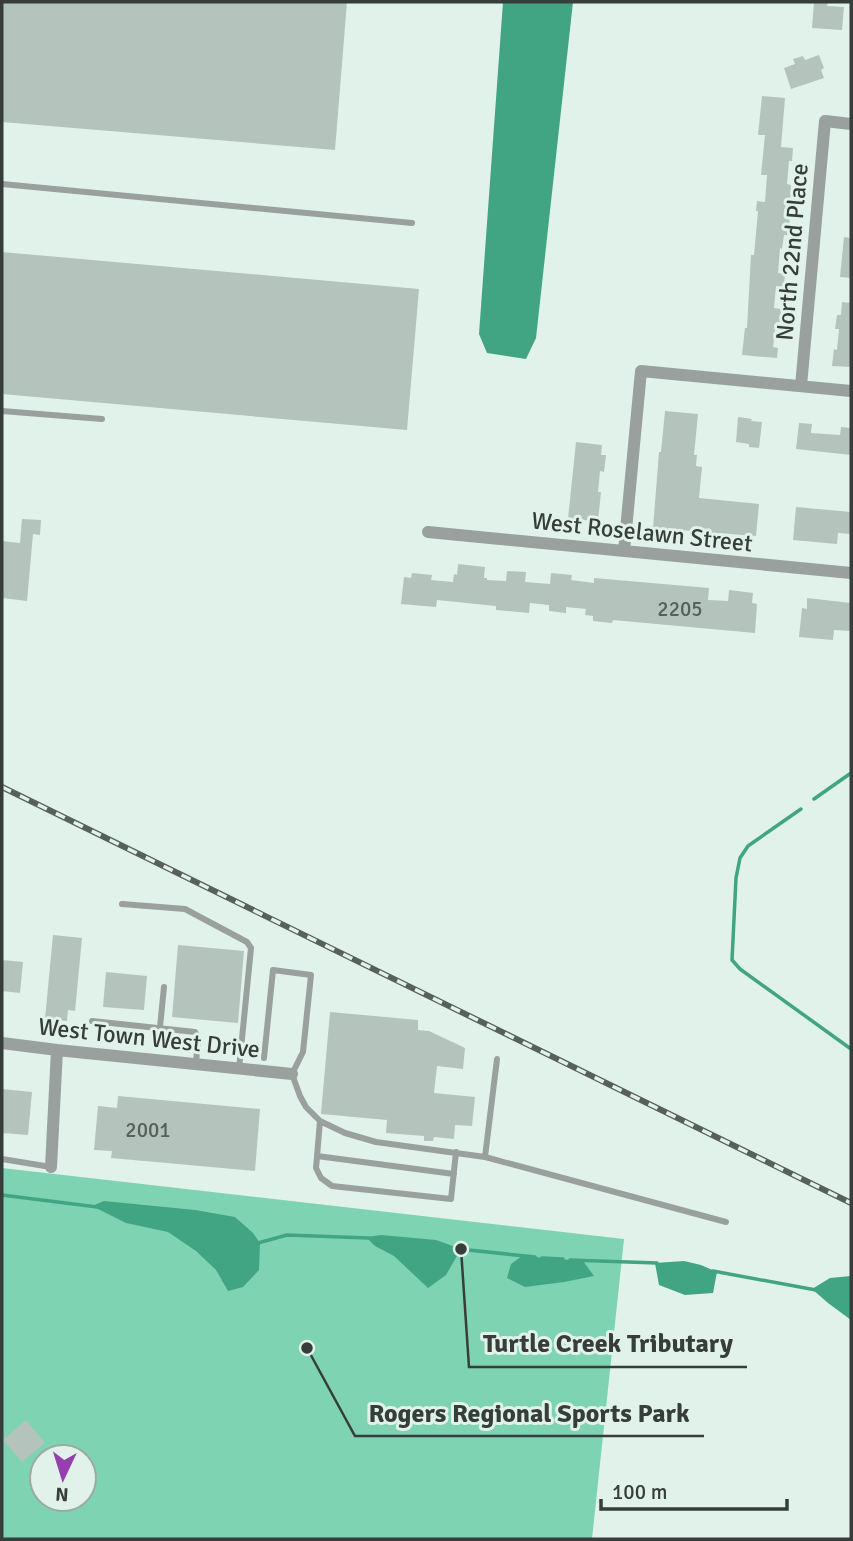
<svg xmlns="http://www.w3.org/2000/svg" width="853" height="1541" viewBox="0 0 853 1541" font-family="Signika,sans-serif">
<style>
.green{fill:#7ed3b3;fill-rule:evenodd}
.water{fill:#41a483}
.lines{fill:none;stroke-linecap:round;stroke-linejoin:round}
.stream{stroke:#41a483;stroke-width:3.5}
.building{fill:#b4c4bd}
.service{stroke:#99a09d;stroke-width:6}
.minor{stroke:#99a09d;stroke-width:12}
.rail-casing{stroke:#57605c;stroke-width:6}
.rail{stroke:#e1f2ea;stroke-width:3.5;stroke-dasharray:10;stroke-linecap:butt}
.labels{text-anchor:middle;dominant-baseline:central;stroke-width:6;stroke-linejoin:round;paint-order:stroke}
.number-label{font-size:21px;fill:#565f5b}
.street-label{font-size:24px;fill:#373d3a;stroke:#e1f2ea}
.leader{fill:none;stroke:#373d3a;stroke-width:2.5}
.callout-dot{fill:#373d3a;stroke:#e1f2ea;stroke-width:2.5}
.callout-label{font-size:26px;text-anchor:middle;font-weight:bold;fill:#373d3a;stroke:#e1f2ea;stroke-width:6;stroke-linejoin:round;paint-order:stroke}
</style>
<rect width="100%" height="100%" fill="#e1f2ea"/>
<!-- green -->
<path class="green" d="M2,1168L624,1239L592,1539H2ZM42,1457H84V1499H42Z"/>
<!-- water -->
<path class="water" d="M503,2H573L536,338L526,359L487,353L479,334Z
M104,1201L195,1210L235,1217L253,1233L260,1243L259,1270L243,1287L228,1291L216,1270L196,1251L168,1232L126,1223L92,1206Z
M381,1235L436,1240L461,1249L446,1275L428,1288L394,1256L375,1246L366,1237Z
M522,1256L583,1261L594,1276L564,1282L525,1287L507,1278L511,1264Z
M684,1261L701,1265L717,1272L713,1293L685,1295L659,1285L655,1263Z
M851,1276V1320L828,1303L812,1289L830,1278Z"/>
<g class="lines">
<!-- stream -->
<path class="stream" d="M814,799L851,773
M801,809L748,846L740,858L736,878L732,960L740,969L851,1049
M2,1195L97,1207
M258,1243L287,1235L368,1238
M459,1249L535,1257
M542,1258L563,1259
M570,1260L657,1263
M713,1271L816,1290"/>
</g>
<!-- building -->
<path class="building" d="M2,2H347L335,150L2,122Z
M814,2H828L827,6L844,7L842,30L812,28Z
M819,55L824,68L821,70L824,78L791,89L784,68L795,64L793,59L803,56L805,60Z
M762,96L785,98L781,147L793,148L792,161H789L787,184L791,185L789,235H784L782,249L780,248L778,273L785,274L784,287L776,286L774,308L781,309L780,322H776L773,347L778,348L777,358L742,355L745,328H747L751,255H754L758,211H756L757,201L765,202L767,175H761L765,135H758Z
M844,237L851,238V278L840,277Z
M2,252L419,289L407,430L2,394Z
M842,302L851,303V367L832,366L834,349L837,350L839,329H835L837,315H841Z
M665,411L698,414L694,455H697L696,466L702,467L699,498L759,504L756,536L653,528L659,452H661Z
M738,417L752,419L751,421L762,422L759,448L749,447V444L736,442Z
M799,423L812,424L811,433L840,435L841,427L851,428V455L796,449Z
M576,442L602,445L601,455H606L604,472L600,471L598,492H601L598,521L568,519Z
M796,507L851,512V534L838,533L837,544L793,540Z
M22,519L41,520L40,535L33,534L27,601L2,598V541L20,543Z
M458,564L485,567L484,578H487V580L506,581L507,571L526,572L525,582L550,584L551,573L572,575L571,580L594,583V578L709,588L708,600L728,601L729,590L753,593L752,603L757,604L755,633L613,620L612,623L593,621V616L585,615L586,609L566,607V613L549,611V605L530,603L529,613L496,610V606L437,600L436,607L401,604L404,577L411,578L412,573L432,575L431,580L453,582L454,574L457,575Z
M807,598L851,603V631L834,630L833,640L799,637L802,608L807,609Z
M53,935L82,938L75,1011L68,1010L67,1021L45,1019Z
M178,945L244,951L238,1023L172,1017Z
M2,960L23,962L20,993L2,991Z
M106,972L147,976L144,1010L103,1007Z
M330,1012L418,1020V1030L429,1031L465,1048L463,1069L437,1066L434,1093L475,1097L472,1126L455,1125L454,1139L434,1137L433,1141H424V1136L386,1133L387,1120L321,1114Z
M2,1089L32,1092L28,1135L2,1133Z
M118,1096L260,1109L255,1171L111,1158L112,1151L94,1150L98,1106L117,1108Z
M26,1420L45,1443L22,1462L3,1440Z"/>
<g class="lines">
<!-- service -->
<path class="service" d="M2,184L412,223
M2,411L102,419
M122,904L185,909L247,942L251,948L239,1069
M92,1021L195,1032L198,1036L196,1064
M160,1027L164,987
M264,1058L273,970L311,975L303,1052L292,1074L300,1096L306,1107L320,1121L345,1133L376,1142L485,1157L726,1222
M320,1121L316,1168L321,1178L332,1186L451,1199L456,1152
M317,1156L454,1174
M485,1157L497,1059
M2,1159L51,1167"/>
<!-- minor -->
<path class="minor" d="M801,386L825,121L851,124
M428,532L851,573
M624,551L641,371L851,391
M2,1043L57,1050L292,1074
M51,1167L57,1050"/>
<defs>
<path id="rail" d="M2,787L851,1203"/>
</defs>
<!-- rail casing -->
<use href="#rail" class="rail-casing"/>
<!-- rail -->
<use href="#rail" class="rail"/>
</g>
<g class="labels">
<!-- number labels -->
<g class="number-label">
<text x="680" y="609">2205</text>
<text x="148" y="1130">2001</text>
</g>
<!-- street labels -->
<g class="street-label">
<text transform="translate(792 252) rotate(-85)">North 22nd Place</text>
<text transform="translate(642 532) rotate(6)">West Roselawn Street</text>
<text transform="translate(149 1038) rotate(6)">West Town West Drive</text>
</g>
</g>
<!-- callouts -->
<path class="leader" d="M461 1249L469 1367H747M307 1348L355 1436H704"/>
<g class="callout-dot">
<circle cx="461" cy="1249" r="7"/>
<circle cx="307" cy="1348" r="7"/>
</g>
<g class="callout-label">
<text x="608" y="1352">Turtle Creek Tributary</text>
<text x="529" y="1422">Rogers Regional Sports Park</text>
</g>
<!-- border -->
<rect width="853" height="1541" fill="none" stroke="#373d3a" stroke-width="7"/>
<!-- north arrow -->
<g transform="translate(63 1478) rotate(184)"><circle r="33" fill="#e1f2ea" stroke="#9daaa4" stroke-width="2"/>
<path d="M0-5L12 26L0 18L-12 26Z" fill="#9540ae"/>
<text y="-10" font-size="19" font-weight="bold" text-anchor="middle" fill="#373d3a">N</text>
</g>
<!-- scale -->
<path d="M601 1499v10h186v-10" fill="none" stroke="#373d3a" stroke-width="3.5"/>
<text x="612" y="1499" font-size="21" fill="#373d3a" stroke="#e1f2ea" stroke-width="5" paint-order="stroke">100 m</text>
</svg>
